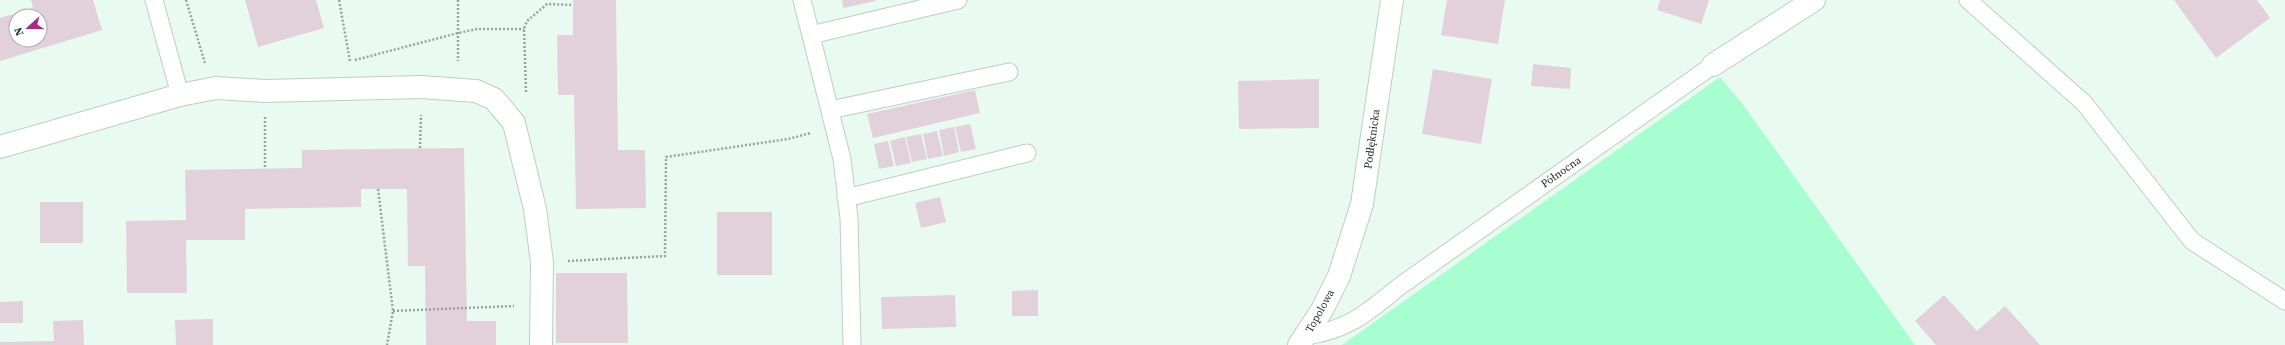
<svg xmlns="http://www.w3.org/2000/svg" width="2285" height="345" viewBox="0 0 2285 345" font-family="'Source Serif 4',serif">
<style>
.green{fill:#a6fed1}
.building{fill:#e2d1db;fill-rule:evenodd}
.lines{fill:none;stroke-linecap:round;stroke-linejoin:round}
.lane-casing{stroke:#bdcec4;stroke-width:19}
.street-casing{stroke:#bdcec4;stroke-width:24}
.path{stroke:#97a49d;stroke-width:2.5;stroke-dasharray:2 2;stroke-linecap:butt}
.lane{stroke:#fff;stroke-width:17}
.street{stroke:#fff;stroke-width:22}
.labels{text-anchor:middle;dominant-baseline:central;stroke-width:3;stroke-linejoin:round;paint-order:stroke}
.street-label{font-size:11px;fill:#222925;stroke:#fff}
</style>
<rect width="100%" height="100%" fill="#e9fbf1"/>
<!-- green -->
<path class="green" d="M1720,77L1744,106L1915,345H1342Z"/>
<!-- building -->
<path class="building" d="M31,0H93L102,30L0,61V18L33,8ZM16,16H40V40H16Z
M245,0H316L324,28L258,47Z
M573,0H616L618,150H645L646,208L576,209L574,95H558L557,35H573Z
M842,0H876V1L843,8Z
M1447,0H1505L1498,44L1441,35Z
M1660,0H1709L1701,24L1657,10Z
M2174,0H2257L2270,18L2216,58Z
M1533,64L1571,68L1570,89L1531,86Z
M1433,69L1492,79L1481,144L1422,134Z
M1319,79V128L1239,129L1238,81Z
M975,90L980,113L873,138L867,114Z
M970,124L976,149L961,152L955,127Z
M954,127L959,152L944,156L939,130Z
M937,131L943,156L928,159L923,134Z
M921,134L927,159L912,162L906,137Z
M905,137L911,163L896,166L890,141Z
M888,141L894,166L879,169L874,144Z
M464,148L467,321H496V345H426L425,266H408L407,189H361V207L245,209V240H186L187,293H127L126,221L186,220L185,170L302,168V150Z
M940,197L946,222L921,228L915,203Z
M40,202H83V243H40Z
M717,212H772V275H717Z
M556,273H627L628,343H556Z
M1038,290V316H1012V291Z
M955,295L956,327L882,329L881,297Z
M1944,295L1977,331L2005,306L2040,345H1936L1915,321Z
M23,301V323H0V302Z
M213,319V345H176L175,320Z
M83,320L84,345H0V342L54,341L53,321Z"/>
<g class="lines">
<defs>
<path id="lane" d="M154,0L180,95
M802,0L842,159L849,218L852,345
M1968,0L2084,103L2192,241L2285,301
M811,35L958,0
M830,110L1009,72
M846,198L1027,153
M1306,336C1349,330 1368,312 1400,286L1713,65"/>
<path id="street" d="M1713,65L1814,0
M0,147L180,95L216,88L265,91L421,87L476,91L494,99L514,123L535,209L542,262L541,345
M1299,345L1322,310L1339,276L1362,204L1392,0"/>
</defs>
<!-- lane casing -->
<use href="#lane" class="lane-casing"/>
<!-- street casing -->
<use href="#street" class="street-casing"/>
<!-- path -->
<path class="path" d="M186,0L205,63
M339,0L350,61
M458,0V61
M355,60L458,33L477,29H524
M526,92L524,29L527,21L547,4L573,5
M265,117V169
M420,148L421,115
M378,189L393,311L387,345
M568,261L665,256L666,157L788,139L811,133
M393,311L514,306"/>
<!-- lane -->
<use href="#lane" class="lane"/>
<!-- street -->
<use href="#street" class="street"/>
</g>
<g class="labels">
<!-- street labels -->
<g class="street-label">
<text transform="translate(1372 139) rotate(-82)">Podłęknicka</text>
<text transform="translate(1561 172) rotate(-35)">Północna</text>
<text transform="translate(1320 311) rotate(-61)">Topolowa</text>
</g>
</g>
<!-- north arrow -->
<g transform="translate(28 28) rotate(249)"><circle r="19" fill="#ffffff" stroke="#a7a9a8"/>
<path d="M0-3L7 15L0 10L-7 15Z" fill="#a62d84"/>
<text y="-6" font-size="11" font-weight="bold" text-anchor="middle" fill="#222925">N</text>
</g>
</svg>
